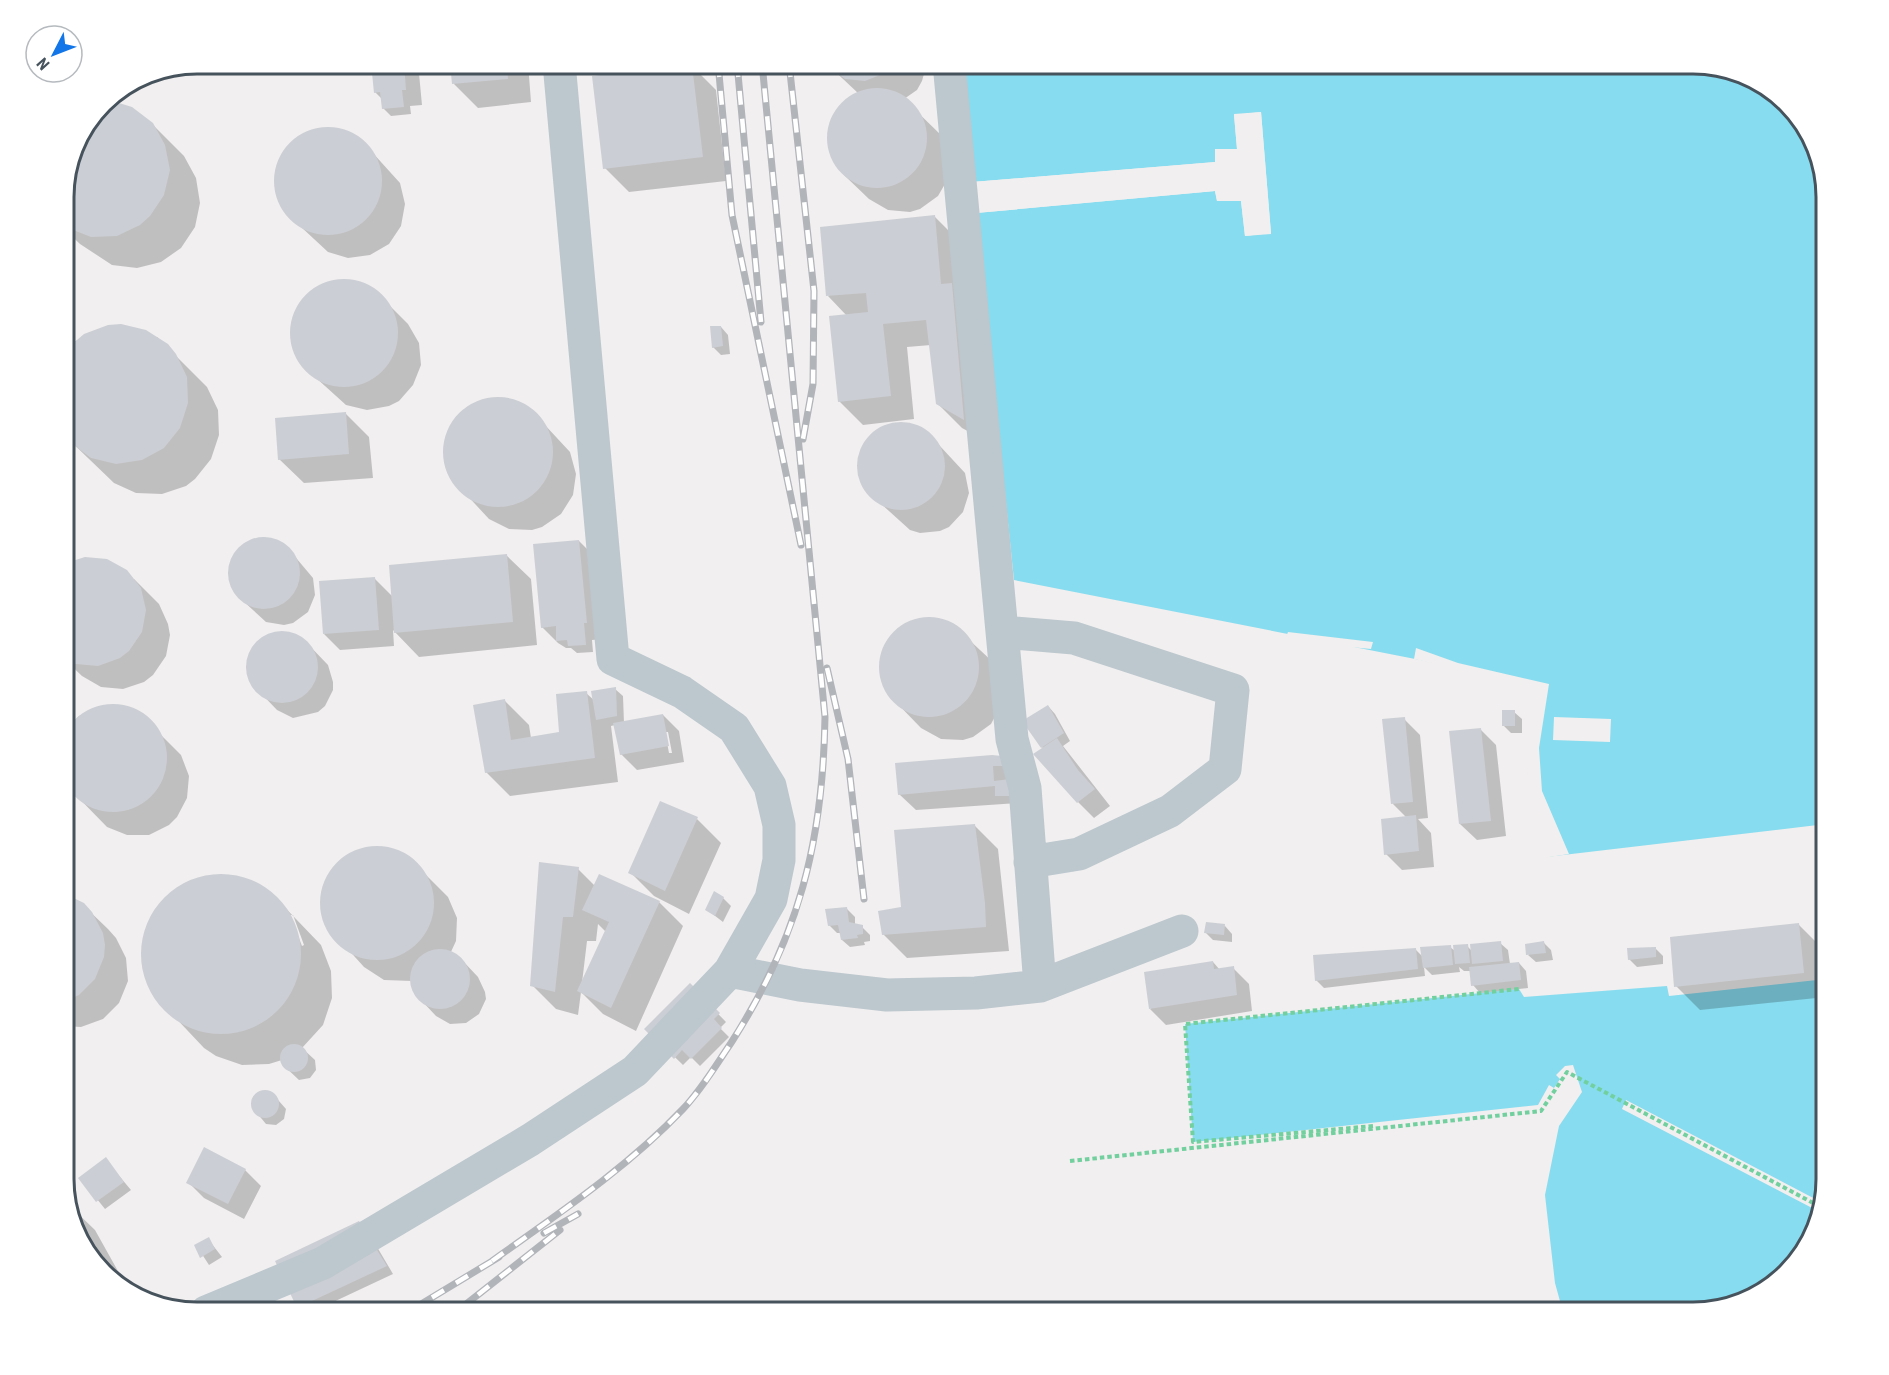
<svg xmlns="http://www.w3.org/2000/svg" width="1889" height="1375" viewBox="0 0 1889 1375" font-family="'Roboto Condensed',sans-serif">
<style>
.water{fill:#87dcef}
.pier{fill:#f1efef}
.shadow{fill:#0003;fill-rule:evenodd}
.building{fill:#cbced4}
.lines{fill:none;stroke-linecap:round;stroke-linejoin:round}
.path{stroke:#72d09f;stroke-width:4;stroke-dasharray:4.5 3;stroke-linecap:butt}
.minor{stroke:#bcc7ce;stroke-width:33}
.rail-casing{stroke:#b1b4b9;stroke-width:7}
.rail{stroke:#fff;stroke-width:4.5;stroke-dasharray:14;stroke-linecap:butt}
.rim{fill:none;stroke:#46535d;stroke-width:3}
</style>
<rect width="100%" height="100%" fill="#f1efef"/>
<!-- water -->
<path class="water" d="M962,63H1693L1774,90L1812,137L1826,196V824L1546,857L1549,828L1529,775L1547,685L1014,580L976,213L1215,191L1217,201H1241L1245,236L1271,233L1261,112L1234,115L1237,149H1216V162L972,182Z
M1826,979V1179L1799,1260L1752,1298L1693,1312H1563L1555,1283L1545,1195L1559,1126L1582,1092L1573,1065L1565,1066L1556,1075L1560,1079L1554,1088L1549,1085L1538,1105L1193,1142L1185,1024L1519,989L1524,997L1667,986L1669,996Z"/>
<!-- pier -->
<path class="pier" d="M1261,112L1271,234L1245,236L1241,201H1217L1215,191L976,213V210L1216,188L1219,198L1244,199L1248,232L1268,231L1258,115L1238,117L1240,151L1218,152L1217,165L973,185L972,182L1215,162V149H1237L1234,114Z
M1288,632L1373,642L1371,649L1329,645L1286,637Z
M1416,648L1458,663L1549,684L1539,748L1542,791L1569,854L1543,858L1546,828L1527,779L1531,724L1543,688L1414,659Z
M1554,717L1611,719L1610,742L1553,740Z
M1626,1100L1819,1201L1816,1210L1622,1109Z"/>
<!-- shadow -->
<path class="shadow" d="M373,63H418L422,105L410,106L411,114L391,116L383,108L382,99L375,92Z
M451,63H528L531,102L478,108L454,84Z
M826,63H927L922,81L917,90L904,99L942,136L949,177L938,196L920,209L910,212L888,210L869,199L844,175L837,166L829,146L834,114L849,98L859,94Z
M692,66L716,90L726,181L629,192L605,168Z
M104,101L152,124L184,156L196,178L200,203L195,227L181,248L161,262L137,268L112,265L80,244L63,228V187L77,138Z
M332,129L353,135L362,141L400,183L405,204L401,226L389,244L370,255L348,258L328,252L286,213L276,194V172L284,152L291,143L310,131Z
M935,217L959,241L988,442L962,428L937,403L931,345L907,347L914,419L863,425L839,401L847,316L828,296Z
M345,281L366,286L383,299L408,324L419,343L421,365L413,385L399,401L389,406L367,410L346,405L304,367L294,348L292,326L299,306L323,285Z
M721,327L728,335L730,354L721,355L713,347Z
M96,330L157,337L207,387L218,410L219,435L211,459L195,479L186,486L162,494L136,493L114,483L63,434V356L74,342Z
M489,399L511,400L531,410L570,452L576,474L573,495L561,514L542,527L532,530L509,529L489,519L450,477L444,455L453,423L468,407Z
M345,413L369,437L373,478L304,483L279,459Z
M908,424L927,432L965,473L969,493L963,512L949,527L940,531L920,533L910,530L869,493L860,475L861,454L865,445L879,430L888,426Z
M269,539L286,546L313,578L315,595L308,612L293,623L284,625L266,622L242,600L231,585L232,559L237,551L251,541Z
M579,541L595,557L602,639L592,640L593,652L577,653L571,648H566L558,643L542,627Z
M506,555L531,579L537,645L419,657L393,630L394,646L340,650L324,634L374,578L392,596Z
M134,579L159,604L168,624L170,635L166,656L153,675L144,682L123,689L101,687L82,676L63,658Z
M921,619L943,620L952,624L994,663L1001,705L991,724L973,737L963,740L941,739L921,728L890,696L881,676L882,654L893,635L901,628Z
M280,633H288L305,641L328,665L333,682V690L325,706L318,712L293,718L277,710L254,686L248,669V661L256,645L263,638Z
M615,689L623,696L624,723L663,715L679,731L684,762L637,770L621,754L615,725L611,726L618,782L510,796L486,772L505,701L529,725L531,738L561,734L586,693L595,701ZM665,732H668L672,753H669Z
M121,706L141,715L181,755L189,776L187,798L177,817L169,825L149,835H127L107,827L67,786L63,777V739L71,724L79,716L99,707Z
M1048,706L1055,714L1070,741L1063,746L1110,806L1094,818L1078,802L1042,747Z
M1514,712L1522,719V733H1511L1503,725Z
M1404,719L1420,735L1428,818L1418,819L1431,833L1434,867L1402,870L1386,854L1407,818L1393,804Z
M1480,729L1496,745L1506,836L1477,840L1460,824Z
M1001,758L1018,803L916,810L899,794Z
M697,819L721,843L689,914L654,896L630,872Z
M974,825L998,849L1009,951L907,958L883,934Z
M385,848L407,856L448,897L457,918L456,941L450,954L462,960L478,977L485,992L486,999L479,1014L466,1023L450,1024L436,1016L420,999L412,981L384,980L364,967L326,925L322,901L328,878L342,860L351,854L362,849Z
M578,869L595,886L659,902L683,926L636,1031L603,1014L581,992L578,1015L556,1009L532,985ZM598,924L606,932L582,983L587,941H596Z
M205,876H233L246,879L270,892L321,945L331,971L332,998L323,1025L302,1048L315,1060L316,1070L310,1078L299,1080L283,1065L282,1060L269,1064L242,1065L216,1056L204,1048L154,995L143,970L142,956L146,929L159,905L180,886ZM290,915H293L304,945L302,946Z
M63,895L83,905L108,929L116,938L126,958L128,981L119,1003L103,1019L81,1027L63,1026Z
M723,898L731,906L723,922L706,909Z
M847,909L855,917V925L862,927L870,935V941L864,942L865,945L850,947L842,940L841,933H837L829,925Z
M1799,925L1823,949L1826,997L1700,1010L1676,986Z
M1225,926L1232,934V942L1213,940L1206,933Z
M1500,943L1508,950L1510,964L1519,963L1526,971L1528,988L1480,993L1473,985L1471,971H1464L1459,967L1460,972L1432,975L1424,967L1425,976L1324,988L1316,980L1415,949L1423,957L1450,947L1455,951L1467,946L1472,951Z
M1544,943L1551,950L1553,960L1536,962L1528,955Z
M1655,948L1663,956V964L1637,967L1629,959Z
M1213,962L1220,970L1233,968L1249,984L1252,1011L1166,1025L1150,1009Z
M690,985L726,1022L720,1028L729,1037L700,1066L691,1057L683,1065L646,1029Z
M261,1091L271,1092L286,1109L284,1119L276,1125L266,1124L252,1107L253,1097Z
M204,1149L245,1170L261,1186L244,1219L204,1198L188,1182Z
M105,1159L131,1190L105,1209L80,1178Z
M70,1206L95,1230L128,1289L115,1285L77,1238Z
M367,1230L393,1274L312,1312H303L298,1307Z
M208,1239L222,1257L209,1265L196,1245Z"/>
<!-- building -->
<path class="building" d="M371,63H404L406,90H402L404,107L382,109L380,92L374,93Z
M450,63H507L508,79L452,84Z
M824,63H895L885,73L865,81L845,79Z
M692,65L703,157L603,169L592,76Z
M827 138a50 50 0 1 1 100 0a50 50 0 1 1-100 0Z
M106,99L132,107L153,123L165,145L170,170L164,195L150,216L140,225L117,236L91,237L63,226V187L77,138Z
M274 181a54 54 0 1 1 108 0a54 54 0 1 1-108 0Z
M935,215L941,284L952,283L964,420L936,404L926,320L883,324L891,396L838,402L829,316L868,312L866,293L826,296L820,227Z
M290 333a54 54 0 1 1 108 0a54 54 0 1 1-108 0Z
M121,324L146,330L168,344L176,354L187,377L188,403L180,428L164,448L142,460L116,464L91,458L63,437V352L84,334L108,325Z
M710,326H721L723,346L712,348Z
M443 452a55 55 0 1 1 110 0a55 55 0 1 1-110 0Z
M346,412L349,454L278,460L275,418Z
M857 466a44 44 0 1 1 88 0a44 44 0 1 1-88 0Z
M228 573a36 36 0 1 1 72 0a36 36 0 1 1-72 0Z
M579,540L587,623H584L586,645L568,646L567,640L556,641V626L541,628L533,544Z
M507,554L513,622L394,633L389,565Z
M85,557L107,559L127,570L141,588L146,610L142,632L129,651L120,658L98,666L76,664L63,658V564Z
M375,577L379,630L323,634L319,581Z
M879 667a50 50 0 1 1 100 0a50 50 0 1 1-100 0Z
M246 667a36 36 0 1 1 72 0a36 36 0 1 1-72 0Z
M616,687L617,716L596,720L591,691Z
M587,691L595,758L485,773L473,705L505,699L511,740L559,732L556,694Z
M59 758a54 54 0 1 1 108 0a54 54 0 1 1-108 0Z
M1048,705L1064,733L1041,748L1022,721Z
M1502,710H1515V726H1502Z
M663,714L669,746L620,755L613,723Z
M1405,717L1413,802L1391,804L1382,719Z
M1481,728L1491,821L1459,824L1449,731Z
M1057,738L1078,770L1095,789L1077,803L1033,754Z
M992,755L1002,756V766H993L994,781L1010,779V796H995V786L898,795L895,763Z
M660,801L698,817L665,891L628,873Z
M1416,815L1419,851L1384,855L1381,819Z
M975,824L985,903L986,927L882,935L878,911L901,907L894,830Z
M320 903a57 57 0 1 1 114 0a57 57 0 1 1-114 0Z
M539,862L579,867L573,917H563L555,992L530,986Z
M141 954a80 80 0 1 1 160 0a80 80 0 1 1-160 0Z
M599,874L660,901L611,1008L577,991L609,922L582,910Z
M714,891L724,897L715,916L705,910Z
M63,893L84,903L92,912L103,933L105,945L104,957L95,979L79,995L63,1002Z
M847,907L849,922L863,925V934L857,935L858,938L841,940L838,925L828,926L825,909Z
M1206,922L1225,924L1224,935L1204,933Z
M1799,923L1804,973L1674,987L1670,937Z
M1501,941L1503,961L1472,964L1470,944Z
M1544,941L1546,953L1526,955L1525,944Z
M1468,944L1470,963L1455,964L1453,945Z
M1451,945L1453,965L1423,968L1420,947Z
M1656,947V957L1628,960L1627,948Z
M1416,948L1418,969L1315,981L1313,955Z
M410 979a30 30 0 1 1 60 0a30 30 0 1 1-60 0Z
M1213,961L1214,969L1234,966L1237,995L1149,1009L1144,972Z
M1519,962L1521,980L1471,986L1469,967Z
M690,983L720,1013L714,1019L722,1028L691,1059L682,1050L674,1059L644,1029Z
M280 1058a14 14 0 1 1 28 0a14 14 0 1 1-28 0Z
M251 1104a14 14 0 1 1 28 0a14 14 0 1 1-28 0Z
M204,1147L246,1169L228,1204L186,1183Z
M106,1157L124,1182L96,1202L78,1178Z
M71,1204L114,1281L113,1282L77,1238L68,1205Z
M359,1221L387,1266L297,1308L275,1261Z
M209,1237L215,1249L200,1258L194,1245Z"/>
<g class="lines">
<!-- path -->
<path class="path" d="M1373,1126L1193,1142L1185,1024L1519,989
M1070,1161L1541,1111L1567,1072L1817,1205"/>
<!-- minor -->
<path class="minor" d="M949,63L1012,739L1025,788L1040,986
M1003,632L1074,638L1233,690L1225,769L1170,811L1079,854L1030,862
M730,971L800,985L887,995L976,993L1040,986L1182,931
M206,1312L323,1263L530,1140L635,1071L730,971L771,899L779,860V825L770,786L734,728L682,692L613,659L559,63"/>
<defs>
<path id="rail" d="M718,63L732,215L801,545
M737,63L761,322
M789,63L814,291L813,384L803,439
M827,668L848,759L864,899
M544,1233L578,1214
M492,1261C558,1214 627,1168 683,1109C702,1089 716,1065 731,1043C799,937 823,842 825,717L762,63
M408,1312L499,1257
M456,1312L560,1230"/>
</defs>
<!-- rail casing -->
<use href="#rail" class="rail-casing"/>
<!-- rail -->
<use href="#rail" class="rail"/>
</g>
<!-- crop -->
<path d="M0 0H1889V1375H0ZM197 74H1693A123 123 0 0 1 1816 197V1179A123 123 0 0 1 1693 1302H197A123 123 0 0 1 74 1179V197A123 123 0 0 1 197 74Z" fill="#fff" fill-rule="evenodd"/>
<path class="rim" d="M197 74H1693A123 123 0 0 1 1816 197V1179A123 123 0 0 1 1693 1302H197A123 123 0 0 1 74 1179V197A123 123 0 0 1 197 74Z"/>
<!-- north arrow -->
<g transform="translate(54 54) rotate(228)"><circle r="28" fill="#ffffff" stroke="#b5babe" stroke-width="1.5"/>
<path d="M0-4.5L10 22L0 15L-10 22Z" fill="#1275e8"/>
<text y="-9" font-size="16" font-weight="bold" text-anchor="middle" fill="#46535d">N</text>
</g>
</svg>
